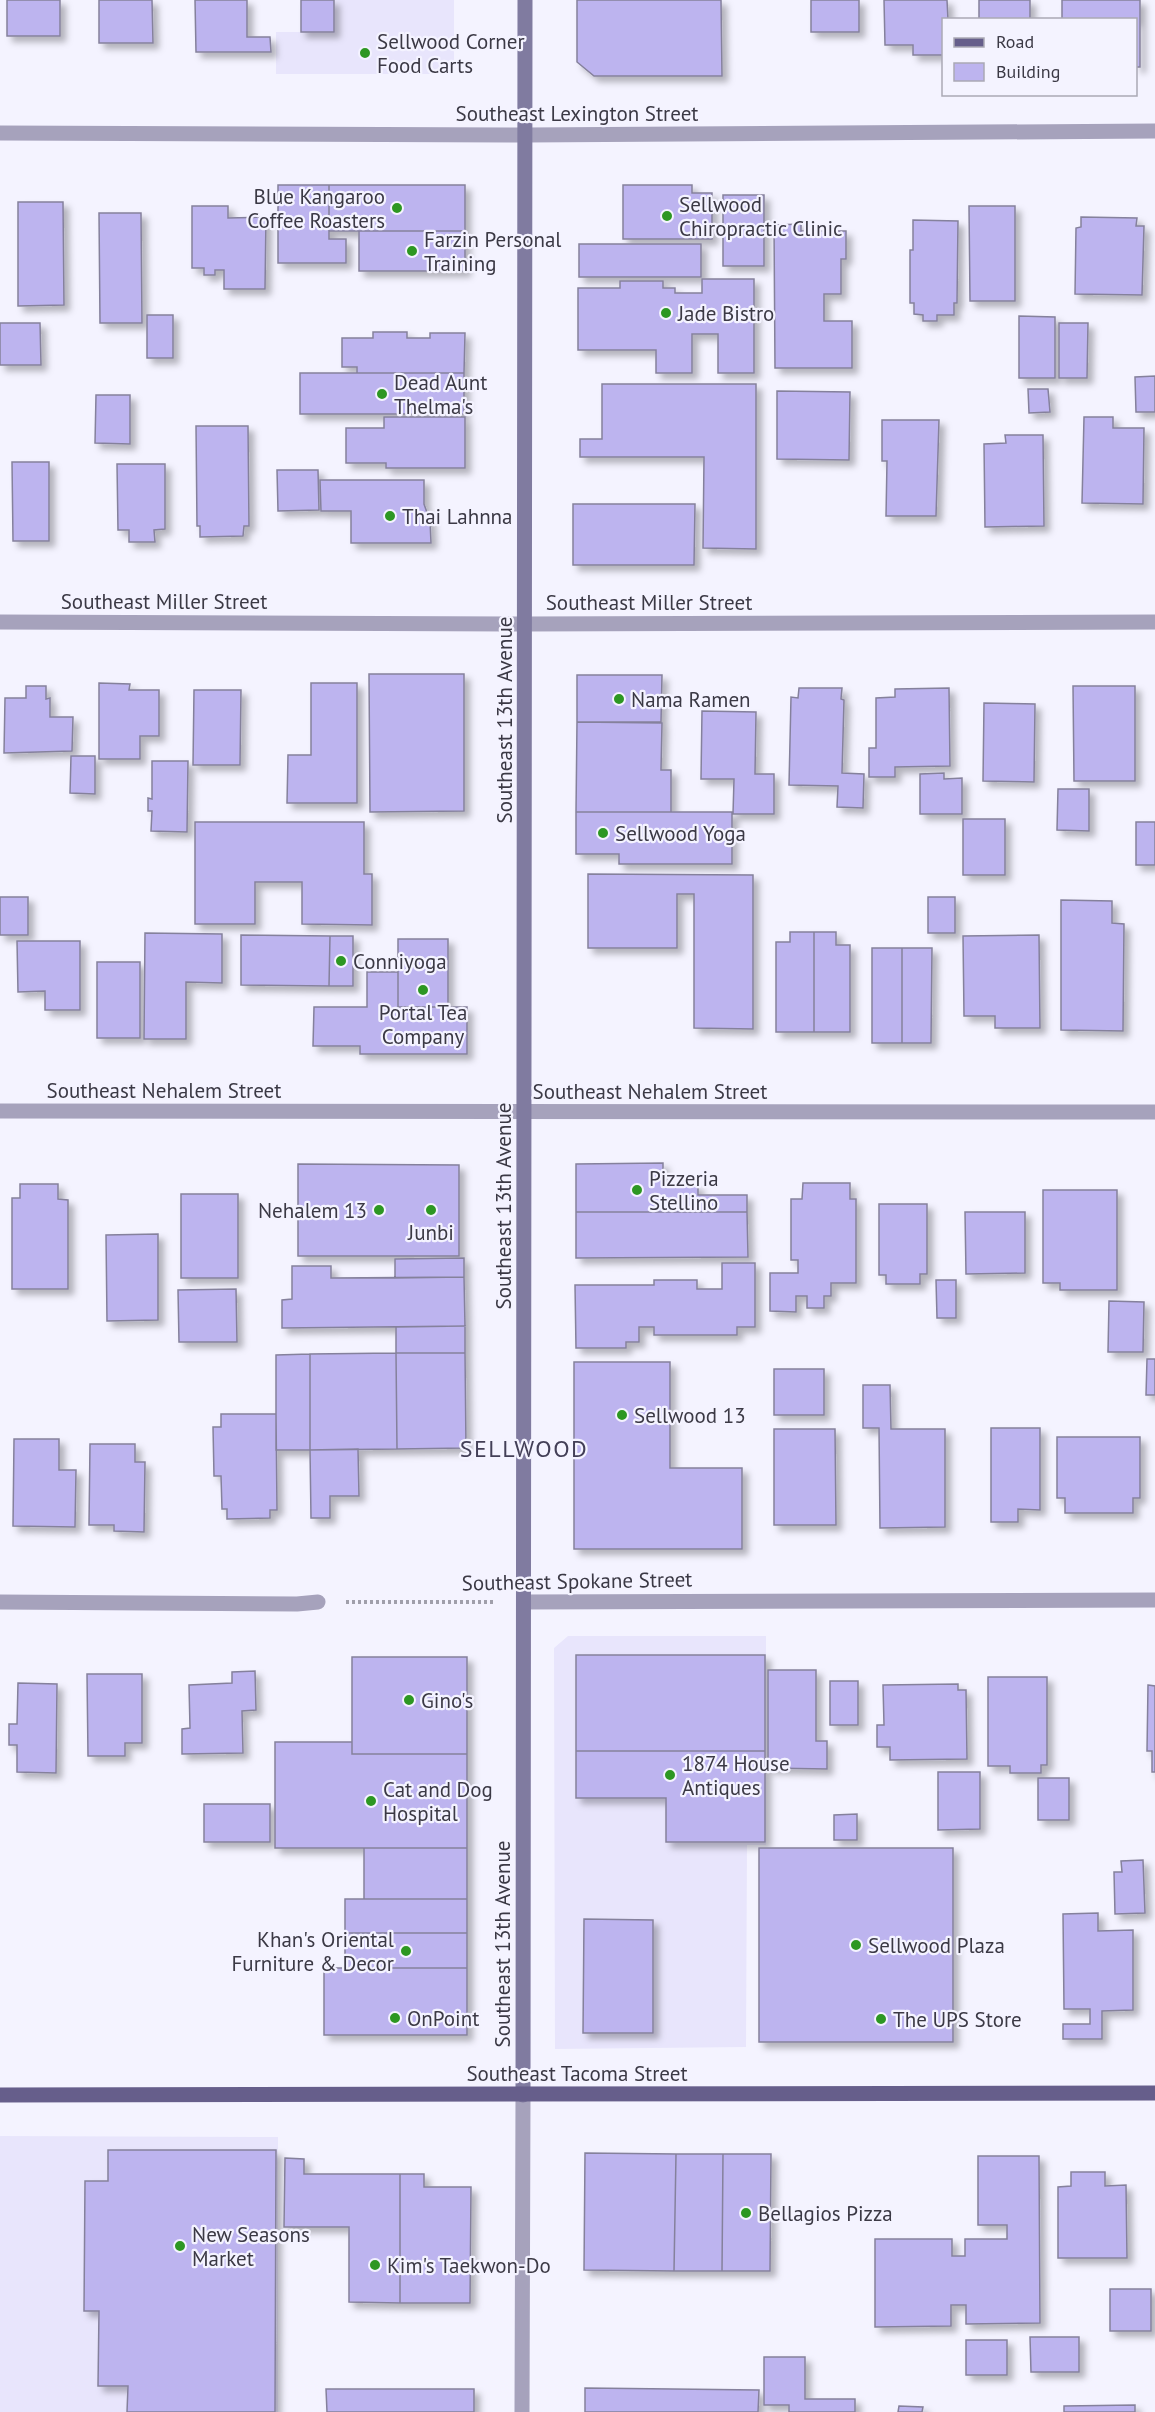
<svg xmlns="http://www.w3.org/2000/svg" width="1155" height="2412" viewBox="0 0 1155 2412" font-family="'PT Sans',sans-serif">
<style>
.built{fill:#e8e5fc}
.building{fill:#bdb4ef;stroke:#85819c;stroke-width:1.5;filter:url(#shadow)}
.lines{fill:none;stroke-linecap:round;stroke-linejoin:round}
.path{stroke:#a09fab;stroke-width:4;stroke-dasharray:3 3;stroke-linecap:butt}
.street{stroke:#a6a2bc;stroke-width:15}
.secondary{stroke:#807ba0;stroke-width:15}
.primary{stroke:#665e8b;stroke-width:15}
.poi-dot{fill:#2d9722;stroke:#f4f3ff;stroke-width:2}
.labels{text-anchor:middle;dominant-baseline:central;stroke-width:4.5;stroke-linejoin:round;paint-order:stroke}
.poi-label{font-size:21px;fill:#3b3945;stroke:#f4f3ff;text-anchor:start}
.street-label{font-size:21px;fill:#3b3945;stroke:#f4f3ff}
.quarter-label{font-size:24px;letter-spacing:1.5px;fill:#433f57;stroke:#f4f3ff}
</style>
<defs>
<filter id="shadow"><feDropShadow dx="5.5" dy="5.5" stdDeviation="3" flood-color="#0004"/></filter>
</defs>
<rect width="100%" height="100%" fill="#f4f3ff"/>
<!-- built -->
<path class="built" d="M334,0H454V74H276V32H334Z
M568,1636H766V1845H747L746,2047L555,2049L554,1648Z
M0,2136L278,2137V2412H0Z"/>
<!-- building -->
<path class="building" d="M7,0H60V36H7Z
M99,0H152L153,43H99Z
M195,0H247V37H270L271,52H196Z
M301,0H334V32H301Z
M577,0H721L722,76H594L577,62Z
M811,0H859V32H811Z
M884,0H947L948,20H944V55H913V45H885Z
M979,0H1030V20H979Z
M1062,0H1140V67H1136V20H1062Z
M278,185H329V239H346V263H278Z
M329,185H465V231H329Z
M623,185H692V193H712V239H623Z
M723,195H764V266H723Z
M18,202H63L64,305L18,306Z
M192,206H228V218L266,217L265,289H224V270H215V275H204V268H192Z
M969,206H1015V301H970Z
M99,213H141L142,323H100Z
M1081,217L1137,218L1136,226H1144L1142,295L1075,294L1076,228L1081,227Z
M913,220L958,221L957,303H954V315H937V321H923V315L914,314V303H910V250H913Z
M801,224V231H846V259H841V294H824V321H852V368H775L774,225Z
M359,231H465V271H359Z
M579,244H701V277H579Z
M702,279H754V373H718V334H692V373H656V350H578V288H620V281H663V288H675V293H702Z
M147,315H173V358H147Z
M1019,316L1055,317V378H1019Z
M0,323H40L41,365H0Z
M1059,323H1088L1087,378H1059Z
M373,332H407V338H430V333H465L464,373H357V367H342V338H373Z
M300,373H464V414H300Z
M1155,376V412H1136L1135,377Z
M602,384H756V549L703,548L704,457H580V439H602Z
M1028,389H1048L1050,412L1029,413Z
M777,391L850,392L849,460L777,459Z
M96,395H130V444L95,443Z
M384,417H465V468H386V463H346V428H384Z
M1084,417H1113V428H1144L1143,504L1082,503Z
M882,420H939L936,516H886L887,461H882Z
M196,426H248L249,526H244L243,536L200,537V526H197Z
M1005,435H1043L1044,526L985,527L984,444L1006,443Z
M12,462H49V541H13Z
M117,464H165V529L154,530L155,542H129V530H118Z
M277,470H318L319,510L278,511Z
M320,480H424V504L430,521L431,543H351V511H321Z
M573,504H695L694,565H573Z
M369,674H464V811L370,812Z
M577,675H662L661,722H577Z
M99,683L130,684L129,690H159V736H140V759H99Z
M311,683H357V803H287L288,755H311Z
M26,686H46V699L50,698V717H73L72,751L4,753L5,698H26Z
M1073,686H1135V781H1074Z
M799,688H842L841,699L844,700L842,773L864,774L863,808L837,807L838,786L789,785L791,697L798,698Z
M949,688L950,766L895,767V777H869V748H876V698L895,697V689Z
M194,690H241L240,765H193Z
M984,703L1035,704L1034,782L983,781Z
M702,711L756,712L755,774H774V814H733L734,779H701Z
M577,722L662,723L661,770H671V812H576Z
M71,756H95V794L70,793Z
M152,761H188L187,832L151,831L152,811H148V798L152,799Z
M944,773V779L962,778V814H920V774Z
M1058,789H1089V831L1057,830Z
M576,812H732V864H619V854H576Z
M963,819H1005V875H963Z
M195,822H364V874H372V925L302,924V882H255V924H195Z
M1136,822H1155V865H1136Z
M588,874L753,875V1029L694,1028V894H677V948H588Z
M0,897H28V935H0Z
M928,897H955V933H928Z
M1061,900L1112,901V923L1124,924L1123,1031L1061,1030Z
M790,932H814V1032H776V942H790Z
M814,932H836V945H850V1032H814Z
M145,933L222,934V983L186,982V1039H144Z
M241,935L330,936L329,986L241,985Z
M1039,935L1040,1028H995V1016H964L963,936Z
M330,936H353V986H329Z
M398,939H448V1007H398Z
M17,941H80V1010H45V991L18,992Z
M872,948H902V1043H872Z
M902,948H932L931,1043H902Z
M97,962H140V1038H97Z
M367,972H398V1007H467V1054H360V1046H313L314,1007H367Z
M663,1163V1185H698V1195H747V1212H576V1164Z
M298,1164L459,1165V1256H298Z
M803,1183H850V1199H856V1283H831V1296H824V1308H807V1296H796V1312L770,1311V1273H798V1260H791V1199H802Z
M20,1184H58V1199L68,1200V1289H12V1198H20Z
M1043,1190H1117V1290H1060V1283H1043Z
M181,1194H238V1278H181Z
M879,1204H927V1274H920V1284H886V1275H879Z
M576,1212H747L748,1257L576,1258Z
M965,1212H1025V1273L966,1274Z
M158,1234V1320L107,1321L106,1235Z
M464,1258V1277L395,1278V1259Z
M722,1263H755V1327H737V1335H654V1327H639V1342H626V1348H576L575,1285H654V1280H697V1289H722Z
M292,1266H331V1278L464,1277L465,1326L282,1328V1300L292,1299Z
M936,1280H956V1318H937Z
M236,1289L237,1342H179L178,1290Z
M1109,1301L1144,1302L1143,1352H1108Z
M465,1326V1353H396V1327Z
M396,1353L397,1449L310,1450V1354Z
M396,1353H465L466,1448L397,1449Z
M310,1354V1450H276V1355Z
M1147,1359H1155V1395H1146Z
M574,1362H670V1468H742V1549H574Z
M774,1369H824V1415H774Z
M863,1385H890L891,1429H945V1527L880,1528L879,1428H863Z
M221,1414H276L277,1510H270V1518L227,1519V1509H222L221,1476H214L213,1427H221Z
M991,1428H1040V1510L1018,1509V1522H991Z
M774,1429H835L836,1525H774Z
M1057,1437H1140V1498H1133V1513H1065V1498H1057Z
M14,1439H59V1470H76L75,1527L13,1526Z
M90,1444H135V1462H145L144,1532L114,1531V1525H89Z
M358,1449L359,1496H330V1518H311L310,1450Z
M576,1655H765V1751H576Z
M352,1657H467V1754H352Z
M768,1670H816V1741H827V1769L768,1768Z
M255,1671L256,1710L242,1711L243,1753L182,1754V1729L190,1728L189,1685L232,1683V1672Z
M87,1674H142V1743H125V1756H88Z
M988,1677H1047V1765H1041V1773H1010V1766H988Z
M830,1681H858V1725H830Z
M18,1683L57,1684L56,1773L17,1772V1745H9V1724H17Z
M958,1684V1690H966L967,1759L890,1760V1747H877V1725H884L883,1685Z
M1148,1685L1155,1686V1772H1152V1751H1147Z
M275,1742H352V1754H467V1848H275Z
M576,1751H765V1842H666V1798H576Z
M938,1772H980V1829L938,1830Z
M1038,1778H1069V1820H1038Z
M204,1804H270V1842H204Z
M857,1814V1840H834V1815Z
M364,1848H467V1899H364Z
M759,1848H953V2042H759Z
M1143,1860L1145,1913L1115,1914L1114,1872H1122L1121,1861Z
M345,1899H467V1933H345Z
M1098,1913V1931L1133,1930V2010L1102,2011V2039H1063V2024H1090V2009H1064L1063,1914Z
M584,1919L653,1920V2033H583Z
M345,1933H467V1968H345Z
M324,1968H467V2035H324Z
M108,2150H276L275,2412H127L128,2386H98L99,2311H84L85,2181H108Z
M585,2153L676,2154L674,2271L584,2270Z
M676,2154H723L722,2271H674Z
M723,2154H771L770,2271H722Z
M978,2156H1039L1040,2323L966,2324V2305H951V2326L875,2327V2239H952V2256H965V2239H1007V2225H978Z
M285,2158L304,2159V2174H400V2303L349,2302V2227H284Z
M1071,2172H1105V2186L1126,2185L1127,2258H1058V2187L1071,2186Z
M400,2174H424V2187H471L470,2303H400Z
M1110,2289H1151V2331H1110Z
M1030,2337H1079V2372H1031Z
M966,2340H1007V2375H966Z
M764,2357H805V2399H855V2412H789V2405H764Z
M585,2388L759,2390L758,2412H585Z
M326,2389H474V2412H327Z
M1135,2405V2412H1064V2406Z
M899,2406L923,2407L922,2412H898Z"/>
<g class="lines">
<!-- path -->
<path class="path" d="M346,1602H494"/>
<!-- street -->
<path class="street" d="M0,133L526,135L1155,131
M0,622L526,624L1155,622
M0,1111L1155,1112
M0,1602L297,1604L318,1602
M524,1602L1155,1600
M522,2412L523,2095"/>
<!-- secondary -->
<path class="secondary" d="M523,2095L525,0"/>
<!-- primary -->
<path class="primary" d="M0,2095L1155,2093"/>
</g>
<!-- markers -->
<g class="poi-dot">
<circle cx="365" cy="53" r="6"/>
<circle cx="397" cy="208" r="6"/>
<circle cx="667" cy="216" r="6"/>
<circle cx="412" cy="251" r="6"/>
<circle cx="666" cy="313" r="6"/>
<circle cx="382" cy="394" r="6"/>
<circle cx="390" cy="516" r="6"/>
<circle cx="619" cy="699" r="6"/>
<circle cx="603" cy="833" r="6"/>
<circle cx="341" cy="961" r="6"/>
<circle cx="423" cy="990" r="6"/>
<circle cx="637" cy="1190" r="6"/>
<circle cx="379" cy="1210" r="6"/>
<circle cx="431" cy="1210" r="6"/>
<circle cx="622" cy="1415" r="6"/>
<circle cx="409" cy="1700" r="6"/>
<circle cx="670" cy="1775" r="6"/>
<circle cx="371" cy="1801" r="6"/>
<circle cx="856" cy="1945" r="6"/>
<circle cx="406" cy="1951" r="6"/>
<circle cx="395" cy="2018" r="6"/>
<circle cx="881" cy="2019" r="6"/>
<circle cx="746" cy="2213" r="6"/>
<circle cx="180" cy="2246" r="6"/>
<circle cx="375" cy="2265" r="6"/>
</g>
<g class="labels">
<!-- poi labels -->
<g class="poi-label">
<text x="377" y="41">Sellwood Corner<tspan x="377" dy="24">Food Carts</tspan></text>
<text x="385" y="196" text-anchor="end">Blue Kangaroo<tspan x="385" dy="24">Coffee Roasters</tspan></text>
<text x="679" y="204">Sellwood<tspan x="679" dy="24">Chiropractic Clinic</tspan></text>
<text x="424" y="239">Farzin Personal<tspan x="424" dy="24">Training</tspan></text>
<text x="678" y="313">Jade Bistro</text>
<text x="394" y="382">Dead Aunt<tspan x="394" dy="24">Thelma's</tspan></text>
<text x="402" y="516">Thai Lahnna</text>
<text x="631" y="699">Nama Ramen</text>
<text x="615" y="833">Sellwood Yoga</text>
<text x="353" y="961">Conniyoga</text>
<text x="423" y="1012" text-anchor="middle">Portal Tea<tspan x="423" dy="24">Company</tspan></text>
<text x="649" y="1178">Pizzeria<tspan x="649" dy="24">Stellino</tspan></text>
<text x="367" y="1210" text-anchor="end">Nehalem 13</text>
<text x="431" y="1232" text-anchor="middle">Junbi</text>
<text x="634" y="1415">Sellwood 13</text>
<text x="421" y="1700">Gino's</text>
<text x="682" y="1763">1874 House<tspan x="682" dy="24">Antiques</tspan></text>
<text x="383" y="1789">Cat and Dog<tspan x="383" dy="24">Hospital</tspan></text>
<text x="394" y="1939" text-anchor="end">Khan's Oriental<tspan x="394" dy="24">Furniture &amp; Decor</tspan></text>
<text x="868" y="1945">Sellwood Plaza</text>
<text x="407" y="2018">OnPoint</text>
<text x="893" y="2019">The UPS Store</text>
<text x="758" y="2213">Bellagios Pizza</text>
<text x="192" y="2234">New Seasons<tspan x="192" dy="24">Market</tspan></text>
<text x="387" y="2265">Kim's Taekwon-Do</text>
</g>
<!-- street labels -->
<g class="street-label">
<text x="577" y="113">Southeast Lexington Street</text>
<text x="164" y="601">Southeast Miller Street</text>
<text x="649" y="602">Southeast Miller Street</text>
<text transform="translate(504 720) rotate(-90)">Southeast 13th Avenue</text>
<text x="164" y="1090">Southeast Nehalem Street</text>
<text x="650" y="1091">Southeast Nehalem Street</text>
<text transform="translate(503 1206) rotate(-90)">Southeast 13th Avenue</text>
<text transform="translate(577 1581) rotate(-1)">Southeast Spokane Street</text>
<text transform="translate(502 1944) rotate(-90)">Southeast 13th Avenue</text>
<text x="577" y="2073">Southeast Tacoma Street</text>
</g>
<!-- quarter labels -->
<g class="quarter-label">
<text x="524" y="1448">SELLWOOD</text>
</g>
</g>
<!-- legend -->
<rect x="942" y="18" width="195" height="78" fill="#f4f3ff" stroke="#aaa9b5" stroke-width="1.5"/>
<rect x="954" y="38" width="30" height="9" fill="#665e8b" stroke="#aaa9b5" stroke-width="1.5"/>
<text x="996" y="48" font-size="18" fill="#3b3945">Road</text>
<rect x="954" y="63" width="30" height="18" fill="#bdb4ef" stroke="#aaa9b5" stroke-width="1.5"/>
<text x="996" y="78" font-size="18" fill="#3b3945">Building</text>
</svg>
